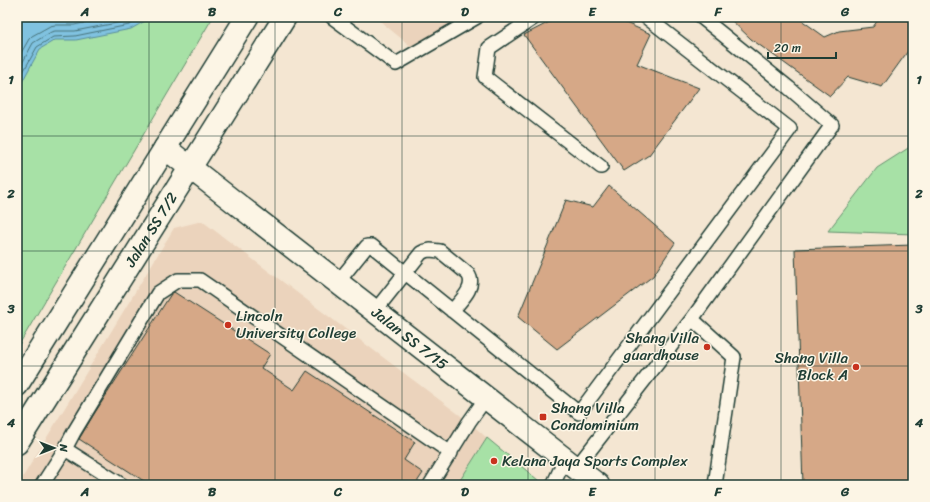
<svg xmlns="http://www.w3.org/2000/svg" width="930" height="502" viewBox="0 0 930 502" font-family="Sriracha,sans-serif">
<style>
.built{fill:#ebd3bc}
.green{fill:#a7e1a6;stroke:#638f6d}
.water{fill:#80c2e0;stroke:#598d9b}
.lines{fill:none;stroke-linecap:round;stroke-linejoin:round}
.shore{stroke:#467279;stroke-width:1}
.building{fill:#d6a887;stroke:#1f3d34}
.lane-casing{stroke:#1f3d34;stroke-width:16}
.street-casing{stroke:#1f3d34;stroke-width:25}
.secondary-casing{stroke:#1f3d34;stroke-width:25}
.lane{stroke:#fcf5e5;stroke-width:13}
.street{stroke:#fcf5e5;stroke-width:22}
.secondary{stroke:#fcf5e5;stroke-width:22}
.grid{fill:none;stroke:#1f3d34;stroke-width:1;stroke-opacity:0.55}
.poi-dot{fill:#c8321e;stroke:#fcf5e5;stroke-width:1.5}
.labels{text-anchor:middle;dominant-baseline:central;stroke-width:3;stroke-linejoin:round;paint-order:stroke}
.street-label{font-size:15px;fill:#1f3d34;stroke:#fcf5e5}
.poi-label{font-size:15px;fill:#1f3d34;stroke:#fcf5e5;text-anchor:start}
.neatline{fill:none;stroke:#1f3d34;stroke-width:1.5}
.grid-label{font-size:13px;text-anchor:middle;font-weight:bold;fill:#1f3d34}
</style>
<rect width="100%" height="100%" fill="#f4e6d2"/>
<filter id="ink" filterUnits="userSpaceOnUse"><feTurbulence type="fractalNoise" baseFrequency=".025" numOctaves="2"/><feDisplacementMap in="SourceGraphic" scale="8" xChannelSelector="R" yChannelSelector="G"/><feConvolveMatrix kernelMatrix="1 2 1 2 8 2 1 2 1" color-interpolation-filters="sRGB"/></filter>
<g filter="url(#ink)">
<!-- built -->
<path class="built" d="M375,17H480L419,53Z
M202,221L469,422L487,438L457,485H18L174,228Z"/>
<!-- green -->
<path class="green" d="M17,17H213L17,348Z
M913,145V234L828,231L877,168Z
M487,438L544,485H457Z"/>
<!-- water -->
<path class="water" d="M17,17H152L131,29L76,40H55L40,49L17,91Z"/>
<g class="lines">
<!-- shore -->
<path class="shore" d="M17,60L29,39L32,36L50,26L55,25H74L114,17
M17,73L33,43L51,32L55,31H75L127,21L134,17
M17,83L37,47L53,37L75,36L129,25L144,17"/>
</g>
<!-- building -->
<path class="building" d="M559,17H612L651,34L637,64L699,88L649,155L624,171L524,35Z
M728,17H797L825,37L839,31L873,27L880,17H913V44L882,87L848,77L830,96L751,39Z
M609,186L675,243L653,276L557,349L518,317L566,200L593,207Z
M913,245V485H803L795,249Z
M174,292L270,354L261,368L294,390L307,371L415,442L404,460L423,473L415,485H150L79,439L94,414L171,294Z"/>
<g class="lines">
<defs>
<path id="lane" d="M332,17L396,64L477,17
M535,17L489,48L485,77L601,167
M338,282L367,246H372L579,413L790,129L646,17
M375,311L421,253L425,251L430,250L440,251L468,274C477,287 460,301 452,311
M692,319L734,357L715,485
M576,468L692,319L832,125L789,88L701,17
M42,485L65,449
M122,485L65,449L74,432L158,293L178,280H200L451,453
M430,485L469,422L486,398
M553,485L565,459"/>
<g id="street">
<path id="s1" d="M165,148L598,485"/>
</g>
<g id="secondary">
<path d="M17,385L247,17"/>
<path id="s2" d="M17,443L285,17"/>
</g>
</defs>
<!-- lane casing -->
<use href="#lane" class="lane-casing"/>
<!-- street casing -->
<use href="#street" class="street-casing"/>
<!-- secondary casing -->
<use href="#secondary" class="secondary-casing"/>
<!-- lane -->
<use href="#lane" class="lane"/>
<!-- street -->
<use href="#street" class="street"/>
<!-- secondary -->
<use href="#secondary" class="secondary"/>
</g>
</g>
<!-- grid -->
<path class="grid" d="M149,17V485M275,17V485M402,17V485M528,17V485M655,17V485M781,17V485M17,136H913M17,251H913M17,366H913"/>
<!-- markers -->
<g class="poi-dot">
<circle cx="228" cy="325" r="4"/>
<circle cx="707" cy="347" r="4"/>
<circle cx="856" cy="367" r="4"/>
<rect x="539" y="413" width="8" height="8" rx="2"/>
<circle cx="494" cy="461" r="4"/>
</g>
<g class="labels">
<!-- street labels -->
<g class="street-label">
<text stroke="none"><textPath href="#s2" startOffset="252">Jalan SS 7/2</textPath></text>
<text stroke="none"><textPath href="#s1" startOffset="310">Jalan SS 7/15</textPath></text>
</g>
<!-- poi labels -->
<g class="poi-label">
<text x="236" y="316">Lincoln<tspan x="236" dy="17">University College</tspan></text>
<text x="699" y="338" text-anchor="end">Shang Villa<tspan x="699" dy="17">guardhouse</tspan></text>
<text x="848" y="358" text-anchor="end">Shang Villa<tspan x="848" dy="17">Block A</tspan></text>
<text x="551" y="408">Shang Villa<tspan x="551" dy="17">Condominium</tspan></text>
<text x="502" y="461">Kelana Jaya Sports Complex</text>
</g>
</g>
<!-- margin -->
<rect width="930" height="502" fill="none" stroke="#fcf5e5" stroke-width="44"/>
<!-- north arrow -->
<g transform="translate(54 448) rotate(90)" stroke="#fcf5e5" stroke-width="3" paint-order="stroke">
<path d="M0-3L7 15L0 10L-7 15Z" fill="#1f3d34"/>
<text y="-6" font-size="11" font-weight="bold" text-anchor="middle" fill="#1f3d34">N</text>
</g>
<!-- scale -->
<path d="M768 52v6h68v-6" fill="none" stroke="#1f3d34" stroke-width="2"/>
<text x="774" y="52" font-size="12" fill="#1f3d34" stroke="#fcf5e5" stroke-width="3" paint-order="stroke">20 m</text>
<rect x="22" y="22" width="886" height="458" class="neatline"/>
<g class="grid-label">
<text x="85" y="16">A</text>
<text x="212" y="16">B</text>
<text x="338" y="16">C</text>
<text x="465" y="16">D</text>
<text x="592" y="16">E</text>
<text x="718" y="16">F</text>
<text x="845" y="16">G</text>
<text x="11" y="84">1</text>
<text x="919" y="84">1</text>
<text x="11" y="198">2</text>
<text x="919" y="198">2</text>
<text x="11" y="313">3</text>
<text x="919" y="313">3</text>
<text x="11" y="427">4</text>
<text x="919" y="427">4</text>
<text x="85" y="496">A</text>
<text x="212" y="496">B</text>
<text x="338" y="496">C</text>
<text x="465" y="496">D</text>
<text x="592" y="496">E</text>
<text x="718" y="496">F</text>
<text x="845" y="496">G</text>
</g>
</svg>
